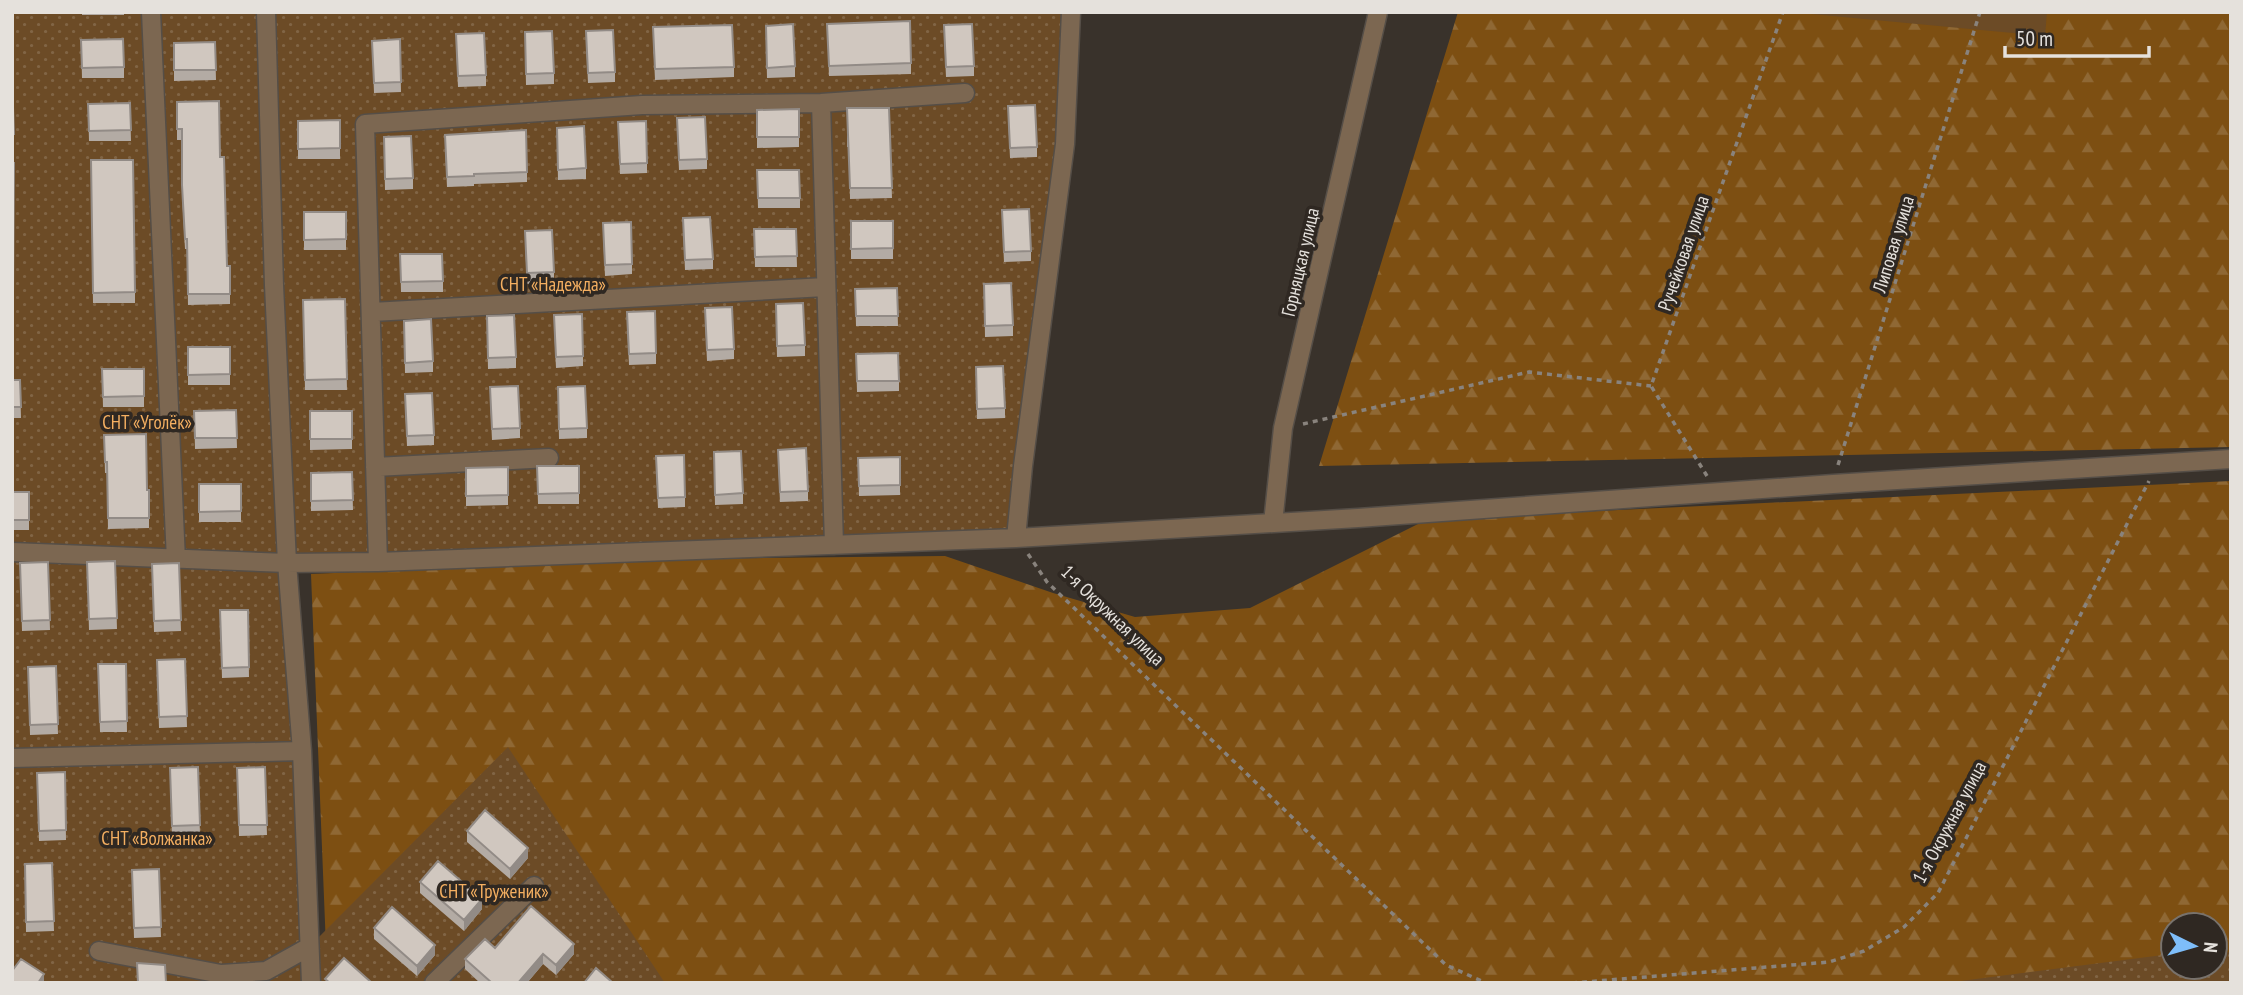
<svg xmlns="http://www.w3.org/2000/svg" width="2243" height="995" viewBox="0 0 2243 995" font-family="'PT Sans Narrow',sans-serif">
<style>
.forest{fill:url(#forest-firs);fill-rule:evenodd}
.park{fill:#6c4b26}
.garden{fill:url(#garden-dots)}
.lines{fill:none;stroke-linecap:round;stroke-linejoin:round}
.minor-casing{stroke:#554e47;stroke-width:21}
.path{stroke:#89837d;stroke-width:3.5;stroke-dasharray:5 5;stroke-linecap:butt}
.minor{stroke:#7c6751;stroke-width:18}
.wall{fill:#b3aba4}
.shaded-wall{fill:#928b86}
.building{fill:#d0c7bf;stroke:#928b86;stroke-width:2}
.labels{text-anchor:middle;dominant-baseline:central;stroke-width:7;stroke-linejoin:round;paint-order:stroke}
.street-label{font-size:19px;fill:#e5e1dc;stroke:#2f2822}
.park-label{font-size:19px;fill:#f4af61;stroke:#2f2822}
</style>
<defs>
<pattern id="forest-firs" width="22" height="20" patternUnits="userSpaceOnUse" patternTransform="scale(1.75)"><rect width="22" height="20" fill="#7d4f12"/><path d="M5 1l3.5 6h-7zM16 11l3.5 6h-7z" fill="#8f6834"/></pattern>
<pattern id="garden-dots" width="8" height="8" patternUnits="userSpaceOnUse" patternTransform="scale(1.75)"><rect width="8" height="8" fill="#6c4b26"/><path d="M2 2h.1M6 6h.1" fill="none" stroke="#816545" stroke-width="1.8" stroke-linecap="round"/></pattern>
</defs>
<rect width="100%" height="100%" fill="#39322b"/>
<!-- forest -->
<path class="forest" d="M1458,12H2231V447L1319,466Z
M2231,481V970L2182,983H636L326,947L311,574L664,559L945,556L1053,593L1135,617L1250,608L1428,519ZM2173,925H2215V967H2173Z"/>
<!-- park -->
<path class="park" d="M1790,12H2047L2045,36Z"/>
<!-- garden -->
<path class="garden" d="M12,12H1071L1016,538L288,563L310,946L508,747L665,983H12Z
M2231,952V983H1945L2163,955H2173V967H2215V953Z"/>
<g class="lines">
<defs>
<path id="minor" d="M151,12L176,560
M266,12L274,285L287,563L302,751L311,983
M821,103L834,545
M372,312L825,287
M375,467L549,458
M1273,523L1283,428L1378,12
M1016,538L1023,466L1065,144L1071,12
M12,552L287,563L378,562L1016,538L1358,518L1833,484L2231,459
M378,562L365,124L642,105L821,103L965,93
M12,758L302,751
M99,951L221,974L266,971L309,947
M434,983L534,886"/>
</defs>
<!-- minor casing -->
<use href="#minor" class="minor-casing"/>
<!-- path -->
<path class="path" d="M1303,424L1529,372L1651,386
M1838,465L1980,12
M1707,476L1651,386L1783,12
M1028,554L1047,582L1446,965L1486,983
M1572,983L1829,962L1864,951L1904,927L1938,893L2149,481"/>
<!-- minor -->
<use href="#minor" class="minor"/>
</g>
<!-- wall -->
<path class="wall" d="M82,12H124V15H82Z
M166,12H208V13L166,14Z
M827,24L911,63V74L829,76Z
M944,35L974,66V76L946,77Z
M766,36L795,66V77L767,78Z
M653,38L734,67V77L655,80Z
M400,39L401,92L374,93L372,41Z
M81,40L124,67V78H82Z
M586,41L615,72V82L588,83Z
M215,42L216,80L174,81V43Z
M525,43L554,73V84L526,85Z
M456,45L486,75V86L458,87Z
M177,102L220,157L227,266H230V304L188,305L187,249H185L182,195V140H177Z
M130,103L131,141H89L88,104Z
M847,108H889L892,198L850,199L849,147H847Z
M799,109V147L757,148V110Z
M1008,116L1037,147V157L1010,158Z
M340,120V159H298V121Z
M677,128L707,159V169L679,170Z
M618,133L647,163V173L620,174Z
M557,138L586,168V179L558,180Z
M445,145L527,172V182L474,184V186L447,187Z
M384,148L413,178V189L385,190Z
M91,160L135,292V303H93Z
M757,170L800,198V208H758Z
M304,212H346V250H304Z
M1002,220L1031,251V261L1004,262Z
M851,221H893V259H851Z
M683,228L713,259V269L685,270Z
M754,229H796L797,267H755Z
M603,234L632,264V274L605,276Z
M525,242L554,272V282L527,284Z
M400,254L443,281V292H401Z
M984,284L1013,325V336L985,337Z
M897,288L898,326H856L855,289Z
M345,299L347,390H305L303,300Z
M776,315L805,345V356L777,357Z
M705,319L734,349V359L707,361Z
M404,321L433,361V372L405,373Z
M627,323L656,353V364L629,365Z
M554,326L583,356V366L556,368Z
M487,327L516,357V368L488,369Z
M188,347H230V385H188Z
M856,354L899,381V391L857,392Z
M102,369H144V407H103Z
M976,377L1005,408V418L977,419Z
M12,380H20L21,418H12Z
M558,387L587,428V438L559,439Z
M490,398L520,428V438L492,440Z
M405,404L434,435V445L407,446Z
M236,410L237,448L195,449L194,411Z
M310,411H352V449L310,450Z
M104,435L147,490H149V528L108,529L107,473H105Z
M900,457V495L859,496L858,458Z
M778,460L808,491V501L780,502Z
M714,463L743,493V504L715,505Z
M537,466H579V504H538Z
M656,466L685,497V507L658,508Z
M508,467V505L466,506V468Z
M352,472L353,510L311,511V473Z
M199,484L241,511V522H199Z
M12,492H29V530H12Z
M115,561L117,629L89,630L87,562Z
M48,562L50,630L22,631L20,563Z
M179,563L181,631L154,632L152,564Z
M220,610H248L249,677L222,678Z
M185,659L187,727L159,728L157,660Z
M98,664H126L127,732H100Z
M56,666L58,734L30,735L28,667Z
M198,767L200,835L172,836L170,768Z
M265,767L267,835L239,836L237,768Z
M65,772L66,840L39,841L37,773Z
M467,831L528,858L510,879L467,842Z
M52,863L54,931L26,932L25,864Z
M159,869L161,937L134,938L132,870Z
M420,882L482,909L464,931L420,893Z
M374,928L435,955L417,976L374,939Z
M495,948L574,954L556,975L543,964L527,983H480L465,969V959Z"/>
<!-- shaded-wall -->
<path class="shaded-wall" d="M528,848V858L510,879V869Z
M482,899V909L464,931V920Z
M574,944V954L556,975V965Z
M435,945V955L417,976V966Z
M543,954V964L527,983H518Z
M44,974V983H38Z"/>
<!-- building -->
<path class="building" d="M910,21L911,63L829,66L827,24Z
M793,24L795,66L767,68L766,26Z
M972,24L974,66L946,67L944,25Z
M732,25L734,67L655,69L653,27Z
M613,30L615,72L588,73L586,31Z
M552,31L554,73L526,74L525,32Z
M484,33L486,75L458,76L456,34Z
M123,39L124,67L82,68L81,40Z
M400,39L401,82L374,83L372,41Z
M215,42L216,70H174V43Z
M219,101L220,157H224L227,266H230V294H188L187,239H185L182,185V129H177V102Z
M130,103L131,130L89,131L88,104Z
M1035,105L1037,147L1010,148L1008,106Z
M12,107H13L14,134H12Z
M847,108H889L892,188H850Z
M799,109V137H757V110Z
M705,117L707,159L679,160L677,118Z
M340,120V148L298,149V121Z
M646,121L647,163L620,164L618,122Z
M584,126L586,168L558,170L557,128Z
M526,130L527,172L474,174V176L447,177L445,135Z
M411,136L413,178L385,179L384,137Z
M91,160H133L135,292L93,293Z
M12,163H14L13,295H12Z
M757,170H799L800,198H758Z
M1029,209L1031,251L1004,252L1002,210Z
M304,212H346V239L304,240Z
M710,217L713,259L685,260L683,218Z
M851,221H893V248L851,249Z
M631,222L632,264L605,265L603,223Z
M754,229H796L797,256L755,257Z
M552,230L554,272L527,273L525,231Z
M400,254H442L443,281L401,282Z
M1011,283L1013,325L985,326L984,284Z
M897,288L898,316H856L855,289Z
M345,299L347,379L305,380L303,300Z
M803,303L805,345L777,346L776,304Z
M732,307L734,349L707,350L705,308Z
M655,311L656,353L629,354L627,312Z
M582,314L583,356L556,357L554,315Z
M514,315L516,357L488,358L487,316Z
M431,319L433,361L405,363L404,321Z
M188,347H230V374L188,375Z
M898,353L899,381H857L856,354Z
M1003,366L1005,408L977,409L976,367Z
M102,369H144V396L103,397Z
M12,380H20L21,407H12Z
M518,386L520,428L492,429L490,387Z
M585,386L587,428L559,429L558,387Z
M432,393L434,435L407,436L405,394Z
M236,410L237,438H195L194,411Z
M310,411H352V439H310Z
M146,434L147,490H149V518H108L107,462H105L104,435Z
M806,448L808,491L780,492L778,450Z
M741,451L743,493L715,495L714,452Z
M684,455L685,497L658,498L656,456Z
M900,457V485L859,486L858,458Z
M537,466H579V493L538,494Z
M508,467V495L466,496V468Z
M352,472L353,500L311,501V473Z
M199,484H241V511L199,512Z
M12,492H29V520H12Z
M115,561L117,618L89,619L87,562Z
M48,562L50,620L22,621L20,563Z
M179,563L181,620L154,621L152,564Z
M220,610H248L249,667L222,668Z
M185,659L187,716L159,717L157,660Z
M98,664H126L127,721L100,722Z
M56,666L58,724L30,725L28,667Z
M198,767L200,825L172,826L170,768Z
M265,767L267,825H239L237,768Z
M65,772L66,830L39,831L37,773Z
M485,810L528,848L510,869L467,831Z
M438,861L482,899L464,920L420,882Z
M52,863L54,921L26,922L25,864Z
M159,869L161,927L134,928L132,870Z
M531,906L574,944L556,965L543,954L518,983H492L465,959L485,939L495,948Z
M392,907L435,945L417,966L374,928Z
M344,958L372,983H330L325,979Z
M21,959L44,974L38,983H12V971Z
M137,963L165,965L166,983H138Z
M596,968L613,983H584Z"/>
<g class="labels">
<!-- street labels -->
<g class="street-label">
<text transform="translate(1893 244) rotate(-73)">Липовая улица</text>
<text transform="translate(1683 253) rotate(-71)">Ручейковая улица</text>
<text transform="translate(1300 262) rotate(-77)">Горняцкая улица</text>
<text transform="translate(1113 615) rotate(44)">1-я Окружная улица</text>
<text transform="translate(1949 822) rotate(-62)">1-я Окружная улица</text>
</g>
<!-- park labels -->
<g class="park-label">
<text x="553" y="284">СНТ «Надежда»</text>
<text x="147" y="422">СНТ «Уголёк»</text>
<text x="157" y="838">СНТ «Волжанка»</text>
<text x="494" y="891">СНТ «Труженик»</text>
</g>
</g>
<!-- border -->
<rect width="2243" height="995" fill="none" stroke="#e5e1dc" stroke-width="28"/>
<!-- north arrow -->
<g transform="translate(2194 946) rotate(95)"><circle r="33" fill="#2f2822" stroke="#78726c" stroke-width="2"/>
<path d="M0-5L12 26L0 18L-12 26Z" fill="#7ebdf9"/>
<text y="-10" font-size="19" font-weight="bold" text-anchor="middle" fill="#e5e1dc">N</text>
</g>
<!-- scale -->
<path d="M2005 46v10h144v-10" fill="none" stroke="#e5e1dc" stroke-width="3.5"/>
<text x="2016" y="46" font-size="21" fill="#e5e1dc" stroke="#2f2822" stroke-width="5" paint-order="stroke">50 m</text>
</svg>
